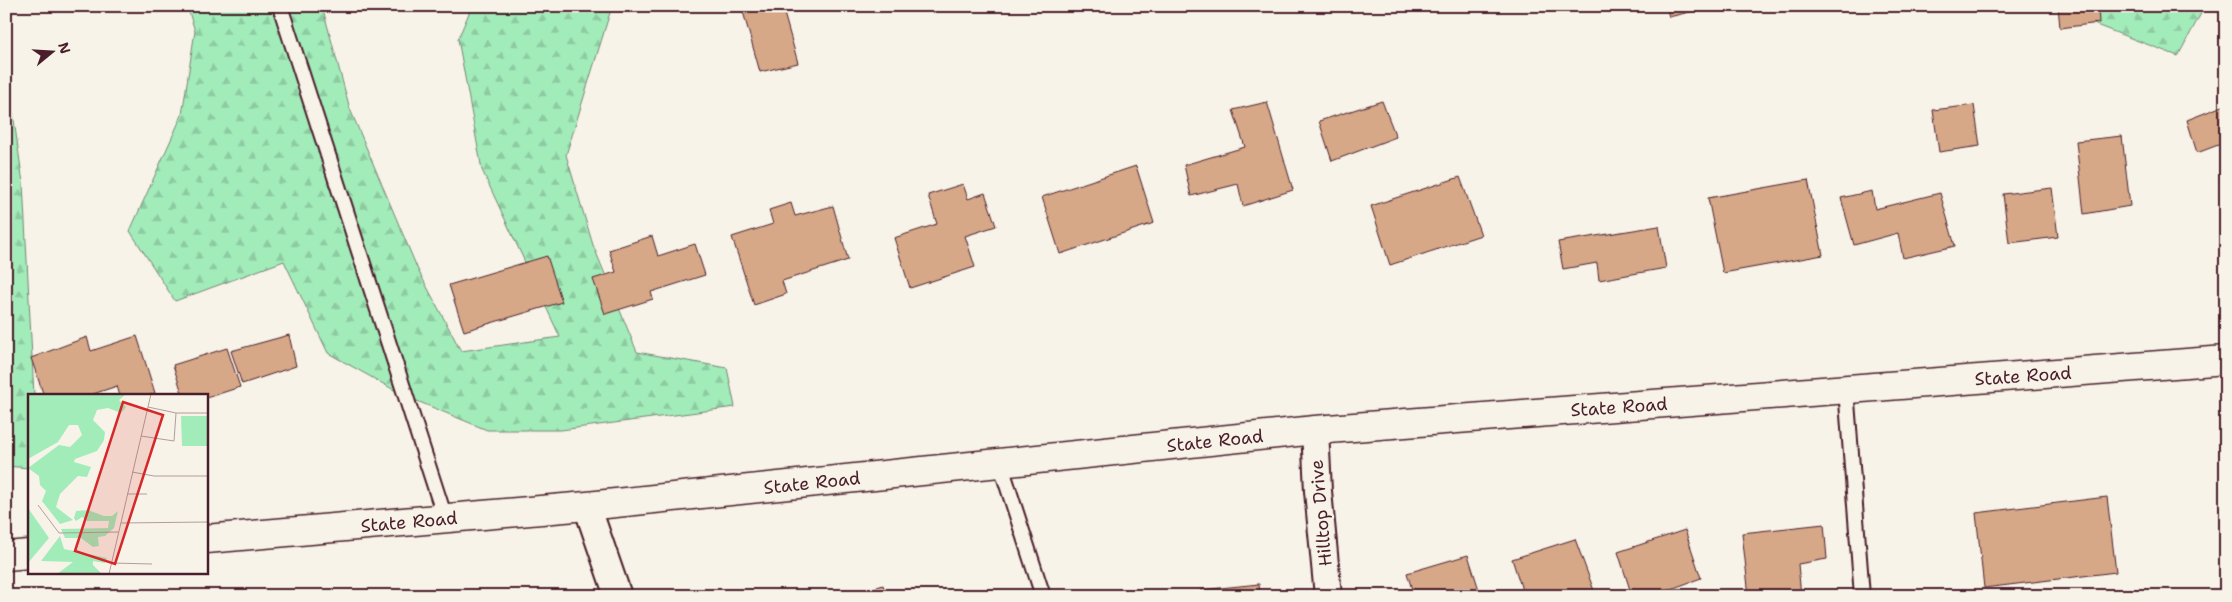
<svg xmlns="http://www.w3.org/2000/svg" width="2232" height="602" viewBox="0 0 2232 602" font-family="'Shantell Sans',sans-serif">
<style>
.forest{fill:url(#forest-firs);stroke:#768672}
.building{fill:#d6a888;stroke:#4a1f2b}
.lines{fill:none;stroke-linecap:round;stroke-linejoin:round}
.service-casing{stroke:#4a1f2b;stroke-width:18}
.minor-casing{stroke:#4a1f2b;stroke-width:30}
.secondary-casing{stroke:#4a1f2b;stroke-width:31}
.service{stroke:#f7f3e8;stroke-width:14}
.minor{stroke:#f7f3e8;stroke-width:26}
.secondary{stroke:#f7f3e8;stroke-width:28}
.labels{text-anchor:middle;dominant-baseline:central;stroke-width:4.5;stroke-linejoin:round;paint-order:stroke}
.street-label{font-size:18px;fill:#4a1f2b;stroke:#f7f3e8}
.inset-road{fill:none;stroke:#b29e9c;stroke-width:1}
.view{fill:#d62828;fill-opacity:0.15;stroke:#d62828;stroke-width:2.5}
.inset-edge{fill:none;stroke:#4a1f2b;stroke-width:2.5}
</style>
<defs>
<pattern id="forest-firs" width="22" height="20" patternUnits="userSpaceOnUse" patternTransform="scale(1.25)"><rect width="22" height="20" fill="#a2ecba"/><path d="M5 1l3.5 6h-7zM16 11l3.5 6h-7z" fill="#8dcaa0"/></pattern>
</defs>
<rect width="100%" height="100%" fill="#f7f3e8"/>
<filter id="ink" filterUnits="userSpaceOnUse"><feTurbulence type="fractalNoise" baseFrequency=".02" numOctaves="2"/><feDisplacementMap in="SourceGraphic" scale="10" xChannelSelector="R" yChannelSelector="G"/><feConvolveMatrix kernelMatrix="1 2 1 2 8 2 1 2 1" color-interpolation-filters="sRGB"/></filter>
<g filter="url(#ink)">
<!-- forest -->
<path class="forest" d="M187,6H322L350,109L418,270L461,351L560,337L482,170L458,39L472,6H612L566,155L593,245L637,352L727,368L735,407L561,430H487L405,396L328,353L284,261L175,301L130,231L182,115L195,31Z
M2075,6H2205L2178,56L2075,17Z
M6,64L23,183L34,396H29V468L6,466Z"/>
<!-- building -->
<path class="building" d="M750,6H782L798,63L760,72L742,8Z
M1666,6H1701L1702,9L1669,17Z
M2058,6H2098L2099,23L2060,28Z
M1382,101L1396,137L1332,161L1319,121Z
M1267,102L1293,190L1243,206L1238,184L1191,196L1184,165L1245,147L1233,110Z
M1974,105L1980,146L1939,152L1933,110Z
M2225,105L2226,142L2197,153L2187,120Z
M2122,136L2130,206L2084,214L2076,141Z
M1136,166L1154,223L1060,254L1042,197Z
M1460,177L1481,235L1390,265L1371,206Z
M2226,177V194L2220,179Z
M1808,180L1823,255L1723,273L1708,198Z
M963,184L968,199L985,193L996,226L965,236L975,267L910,288L894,238L937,224L928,195Z
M2052,188L2058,237L2009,243L2003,194Z
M1872,191L1875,209L1940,193L1955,246L1903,258L1898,233L1854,245L1841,198Z
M791,203L795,216L833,206L848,260L782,281L786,294L754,305L732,237L773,224L769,210Z
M1659,226L1666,268L1599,280L1597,263L1563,269L1558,242Z
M652,236L658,256L695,244L705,275L651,292L653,299L605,314L593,279L616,272L609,250Z
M547,256L562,302L464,331L449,285Z
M289,335L296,366L242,384L231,351Z
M137,336L155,393L148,396H120L117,386L93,394L94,396H44L31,358L87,337L91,351Z
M227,348L240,387L206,398V396H183L173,365Z
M2107,497L2116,572L1984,588L1976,513Z
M1824,524L1827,559L1798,564L1801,596H1749L1742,533Z
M1685,530L1701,578L1652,596H1632L1618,552Z
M1575,539L1596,596H1524L1512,559Z
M1468,555L1481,596H1414L1407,573Z
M1259,584L1260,596H1202L1201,590Z
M883,585L887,596H852Z"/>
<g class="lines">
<defs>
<path id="service" d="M280,6L445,518
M1846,389L1862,596
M1000,463L1043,596"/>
<path id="minor" d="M1315,430L1318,491L1328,596
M587,506L618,596"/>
<path id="secondary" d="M206,539L587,506L1315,430L2226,360
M6,556L29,554"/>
</defs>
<!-- service casing -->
<use href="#service" class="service-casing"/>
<!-- minor casing -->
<use href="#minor" class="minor-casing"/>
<!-- secondary casing -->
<use href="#secondary" class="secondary-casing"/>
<!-- service -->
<use href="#service" class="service"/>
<!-- minor -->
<use href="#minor" class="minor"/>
<!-- secondary -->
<use href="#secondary" class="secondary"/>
</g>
</g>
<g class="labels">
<!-- street labels -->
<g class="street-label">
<text transform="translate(2023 376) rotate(-4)">State Road</text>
<text transform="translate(1619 407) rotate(-4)">State Road</text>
<text transform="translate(1215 441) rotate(-6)">State Road</text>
<text transform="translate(812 483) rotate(-6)">State Road</text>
<text transform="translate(1321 513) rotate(-95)">Hilltop Drive</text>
<text transform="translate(409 522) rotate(-5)">State Road</text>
</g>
</g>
<!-- overview -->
<g transform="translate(28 394)">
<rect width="180" height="180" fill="#f7f3e8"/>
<path d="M0,0H98L91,6L98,13L93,19L80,14L69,16L65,26L77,38L76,46L69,57L47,65L46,68L63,73L59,83L50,82L32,100L28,113L45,126L32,130L14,107L18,97L12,91L11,82L0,74L31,51L42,53L54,41L50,31H41L30,48L0,65ZM0,114L21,144L0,169ZM60,116L76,122H84L90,117L86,134L77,142L70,143L71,152L65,153L53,144H37L33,135L80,134L81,127H59L54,123L48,127L46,124L48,117ZM32,142L36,155L79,164L77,169L65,167V171L74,180H29L45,168L13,167Z" fill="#a2ecba"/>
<path d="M153,22H180V52H154Z" fill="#a2ecba"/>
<path class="inset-road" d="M120,13L148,19H180M113,42L146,47L148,19M104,78L126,82H180M99,100H119M10,111L31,139L91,138M93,129L180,128M84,169L124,170M81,180L123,0"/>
<path class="view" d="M95,8L135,21L87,170L47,157Z"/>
<rect width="180" height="180" class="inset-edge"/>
</g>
<!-- margin -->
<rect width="2232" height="602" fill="none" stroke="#f7f3e8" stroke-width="25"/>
<rect x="12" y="12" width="2207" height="577" fill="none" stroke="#4a1f2b" stroke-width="2" filter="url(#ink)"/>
<!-- north arrow -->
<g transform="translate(52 52) rotate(72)" stroke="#f7f3e8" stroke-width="4" paint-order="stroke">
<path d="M0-4L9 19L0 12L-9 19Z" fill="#4a1f2b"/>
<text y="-8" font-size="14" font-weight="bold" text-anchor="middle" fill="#4a1f2b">N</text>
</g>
</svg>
